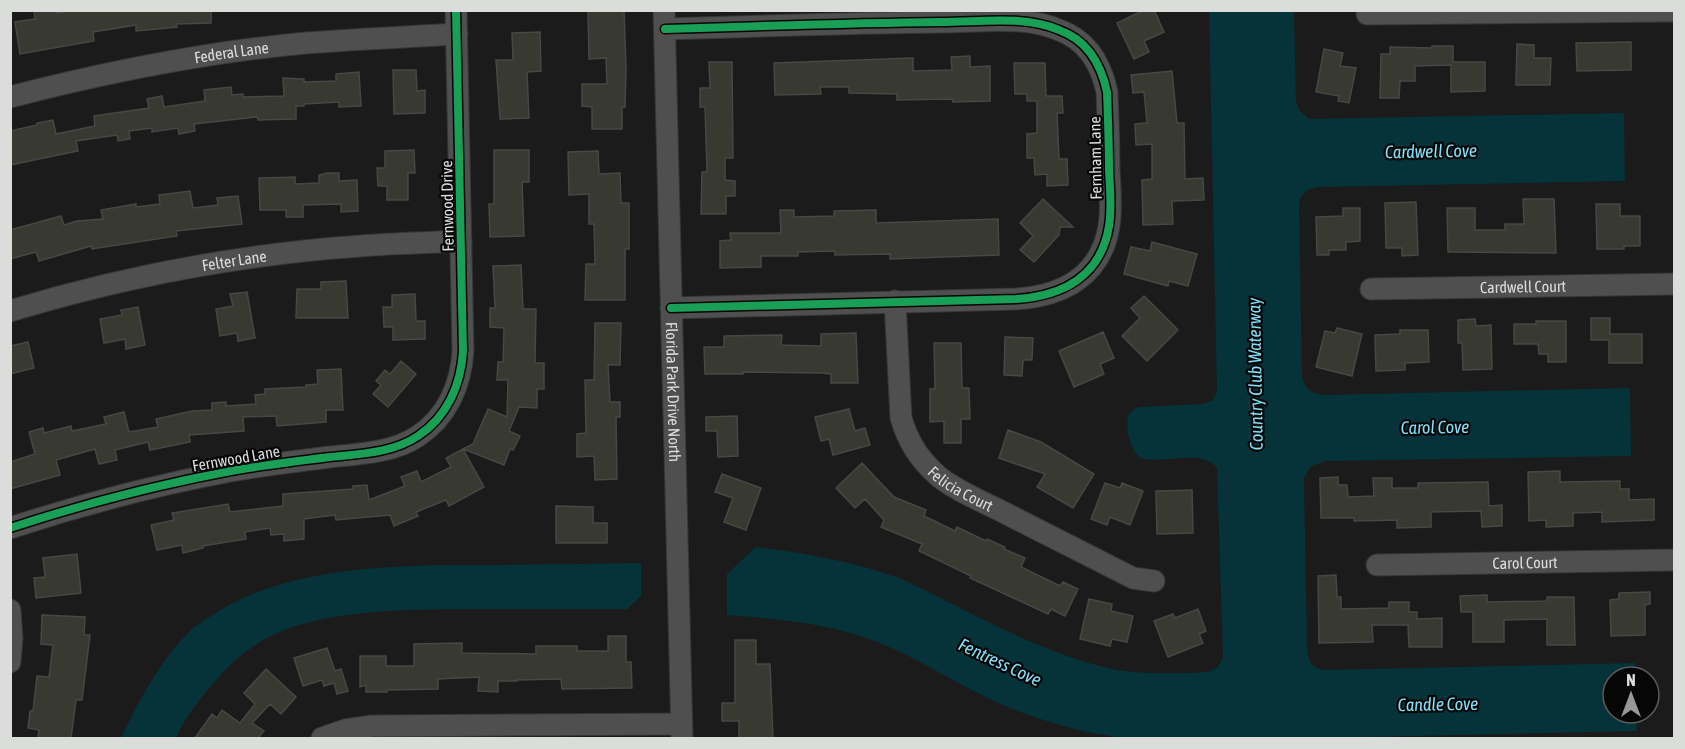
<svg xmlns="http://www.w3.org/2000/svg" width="1685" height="749" viewBox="0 0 1685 749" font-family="'Asap Condensed',sans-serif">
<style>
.water{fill:#06323a}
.building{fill:#383930;stroke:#474746;stroke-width:1.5}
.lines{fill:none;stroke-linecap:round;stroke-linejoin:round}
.minor-casing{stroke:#353635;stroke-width:23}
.minor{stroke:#4f4f4f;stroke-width:21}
.cycleway-casing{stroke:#060606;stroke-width:11}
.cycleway{stroke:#1a9f57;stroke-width:8}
.labels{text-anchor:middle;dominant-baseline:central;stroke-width:4.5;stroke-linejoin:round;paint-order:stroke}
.street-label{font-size:16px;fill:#dbdddb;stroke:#060606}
.water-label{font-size:18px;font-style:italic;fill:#84e0f6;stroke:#060606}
</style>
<rect width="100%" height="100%" fill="#1a1b1a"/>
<!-- water -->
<path class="water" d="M1209,11H1294L1296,101L1299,110L1309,119L1624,113L1625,181L1318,187C1307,189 1301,193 1299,204L1302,376C1305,388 1310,393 1322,395L1630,388L1631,456L1326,461L1311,466L1304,478L1307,648C1308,661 1311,668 1325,670L1635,663V677H1613V713H1636L1637,731L1321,738H1136C1094,737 1042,721 1003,705C961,687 922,660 880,643C831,623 779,619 727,615V574L756,547C806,553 855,562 902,579C969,611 1045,656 1117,670C1139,674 1164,673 1186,673C1202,672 1218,675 1223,657L1217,468C1203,448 1162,465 1141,458C1131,452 1125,428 1128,417C1130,412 1134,409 1139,407L1203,404L1213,400L1217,391Z
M641,563V596L627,609C573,609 520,609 467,609C401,610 301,608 247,651C233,661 222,673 211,686C196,705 186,716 176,738H121C138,702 161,659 190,631C195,626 202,622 208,618C288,562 410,565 504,565C550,564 595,564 641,563Z"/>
<!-- building -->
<path class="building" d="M34,10H57V13L75,10H211V23L176,24L177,27L136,31V25L93,32L94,41L20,54L15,22L35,19Z
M588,10H624L626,68L625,107H622V129H592V107L582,106V84H607L606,58L589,59Z
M1144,10H1154L1164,32L1144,41L1149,52L1134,59L1117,23Z
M540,32L541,71L527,72L529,118L500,119L496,60H513L512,33Z
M1631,42V70L1577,71L1576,43Z
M1517,44L1534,45V58H1551L1550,85H1516Z
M1432,46H1453V62H1485V91L1451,92V65L1415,66V81H1400L1399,98H1380L1381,54H1390V47L1432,48Z
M1324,49L1343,53L1340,66L1356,68L1349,103L1338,101L1339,96L1316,92Z
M970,56V67L990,66V101L953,102L952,99L897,100V94L849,93V87H820L821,94L775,95L774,63L913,58V71L952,70L951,57Z
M709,62H732L733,158H725V180L735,181V196H726V214H701L702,172H707L705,107H700V88H710Z
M1014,63H1045L1046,96H1062L1063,113H1057L1059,159H1067L1068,185L1047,186V174L1035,175L1034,158H1027V134L1037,133V101H1027V94H1015Z
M393,70H416L417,91L425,90V113L394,114Z
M1172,71L1177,123H1184L1185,179L1203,178L1204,200L1172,201L1173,224L1143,225L1142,180L1152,179V144L1136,145L1135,124L1147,123L1144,92L1133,93L1131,75Z
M359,72L361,106L339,107V102L304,104V106H296V119L258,120L257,117L194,124L195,131L179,134L178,128L152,132V128L129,131L130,139L118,141L117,135L76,141L78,151L10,165V131L37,125V123L53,120L56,134L95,126L94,116L149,108L147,99L162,96L164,107L205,101L204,90L231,87L232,95L243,94V97L284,96L283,78L304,79V82L336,81V74Z
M414,150L415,173H408V200H387V186H378L377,168H385V151Z
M494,150H529V182H522L524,236L490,237L489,204H494Z
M598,151L599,174L620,173L621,203H629V249H625V300H585L586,264H595L594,224H589V194L569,195L568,152Z
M327,173H339V181L357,180L358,211L341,212V204L303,205V217H286V210H260L259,178L295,177V184L319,183V175Z
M190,191L193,208L218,205L217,198L238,196L242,224L176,231L177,236L92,249L91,246L39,261L36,252L10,259V230L61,216L64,225L77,221L103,219L101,210L136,204V207L160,204L159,195Z
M1043,199L1073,227H1060L1059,235L1034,262L1020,250L1033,236L1020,223Z
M1523,199H1554L1556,253L1448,252L1447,208H1475V230H1505V224H1524Z
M1416,202L1418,255L1402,256V248H1386L1385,203Z
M1596,204H1620V216H1640V246H1624V249H1597Z
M1343,208H1360V241L1346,242V250H1329V255H1317L1316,217L1343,216Z
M780,210H794V217L834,216V211L876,210V223L998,219L999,255L890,259V254L835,255V251L798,252V256H761V267L720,268V241L731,240L730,233H781Z
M1152,242L1197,254L1188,286L1169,281L1168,286L1124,274L1131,247L1150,251Z
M521,265L523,309H536L535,363H544V389H537V408L519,407L509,431L520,436L513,450L510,449L504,465L463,449L473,444L488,409L507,417L508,380H497L498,362H503L504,328L490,327V308H495L493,266Z
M346,281L348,318H296L297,289H321V282Z
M247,292L255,338L238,341L237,333L220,336L216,309L233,306L230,294Z
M415,294L416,321H425V339L393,340V327H384L383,307H392V295Z
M1144,296L1178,330L1147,361L1122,336L1140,318L1131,308Z
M138,307L145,345L126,349L125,339L104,343L100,319L122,315L121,310Z
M1591,318H1610V334H1642V363H1609V340H1591Z
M1475,319L1476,326L1491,325L1492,369L1463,370L1462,343H1458V320Z
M1536,321H1566V362H1548V354H1539L1538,344H1514V324H1536Z
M595,323H621L620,365H608L610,402H620V417H616L617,479L595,480L594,456L577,457V434L586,433L585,380H594Z
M1337,328L1362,334L1352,376L1316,367L1325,331L1335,333Z
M1400,330H1428L1429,362L1405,363V370L1376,371L1375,335L1400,334Z
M1103,332L1114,358L1100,364L1104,374L1074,387L1059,351Z
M856,333L858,383H831V374L822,373L743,372V374H705L704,347H724V336L782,335L781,345L821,346V334Z
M1005,337L1033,338L1032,360H1023L1022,376L1004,375Z
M28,342L34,368L10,374V346Z
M934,343H961L962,388H969L970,419H961V443H944V421L930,422V389H935Z
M401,361L416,374L388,407L373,394L381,385L376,381L385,370L390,374Z
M341,369L343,410H326V422L277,426L276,416L243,417L244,431L189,435L190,442L150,450L148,442L115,450L117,460L99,464L95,449L56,460L60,475L10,489V462L35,454L29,432L43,428L44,433L71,426L72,431L106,424L104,417L124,412L129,432L158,427L156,419L192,411L212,410V403L226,402V406L256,404L255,395L265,394V389L306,387V385L318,384L317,370Z
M849,409L855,431L865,428L870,445L833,455L829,439L821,441L815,417Z
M737,416L738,456L718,457L717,431H706V417Z
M1008,430L1041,442L1094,474L1073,508L1037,487L1045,474L999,458Z
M463,449L484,487L449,506L446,500L416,512L418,516L394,526L390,515L336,520L335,515L304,519V539L284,541V534L271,535L270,528L245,532L246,539L203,546V548L183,553L182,545L157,550L151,525L174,520L172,513L228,504L230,512L283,506V494L353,489V486L367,485L369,500L405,486L401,477L417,471L421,482L451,467L446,458Z
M862,463L894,497L926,510L924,516L955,531L957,527L986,541L987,539L1005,547L1004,549L1025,558L1021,567L1060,586L1063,582L1078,589L1065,616L1051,609L1048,614L970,578L971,576L919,551L922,544L881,527L884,520L865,499L855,508L836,488Z
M1560,471V482L1620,481V489H1629V500L1654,499V520L1602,522V512L1573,513V526L1546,527V520L1529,521L1528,472Z
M722,474L761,488L746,530L724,522L733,498L715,492Z
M1338,477V485H1347L1348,497L1374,496L1373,478H1392V488H1418V483L1488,482L1489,506L1502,505V526L1482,527L1481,511L1431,512V527L1397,528V520L1354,521V518H1321L1320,478Z
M1105,483L1120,488L1122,483L1143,491L1130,525L1110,517L1107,525L1091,519Z
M1192,490L1193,533L1157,534L1156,491Z
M556,506L593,507V523H607V543H556Z
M77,554L81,593L36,598L34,578L45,577L43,558Z
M1336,575L1337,597H1341V609L1389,608V602H1409V612H1417V619L1442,618V647H1409L1408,625H1372L1373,642L1319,643L1318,576Z
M1650,592V604L1645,605V635L1611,636L1610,600L1619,599V593Z
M1487,595V602L1547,601V597H1574L1575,645H1547V619L1504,620V642H1473V612H1461L1460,596Z
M1089,599L1112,604L1111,611L1133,616L1127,642L1112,639L1110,646L1080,639Z
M1198,609L1206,631L1199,634L1203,643L1168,657L1154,621L1173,614L1175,618Z
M42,615L85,617L84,635H90L82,700H76L71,738H38L39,730L28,728L30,711H33L37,676L49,677L53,645L41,644Z
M608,636H626V662H631L632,688L562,689L561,679L517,680V681H498V692L478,691L479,677L438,679V689L387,690V692H366V685L360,687V656H386V666H414V644L462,643V653L536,654V646H577V651H608Z
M735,640H756V664H770L773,738H739V721H722V703H735Z
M327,648L335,671L341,669L348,691L337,694L334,683L324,686L322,680L303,686L294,658Z
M266,669L296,697L281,714L270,704L252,723L264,731L258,738H195L212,714L217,718L222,710L240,723L255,704L244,693Z"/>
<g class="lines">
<defs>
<g id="minor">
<path id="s1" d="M664,10L682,738"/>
<path d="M1367,14L1674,11"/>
<path d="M665,29C757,26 850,23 942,22C980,22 1024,15 1059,30C1087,40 1101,64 1107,92C1108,118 1109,144 1109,170C1110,188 1112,208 1109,226C1101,276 1063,296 1016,299L671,308"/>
<path id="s2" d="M10,97C107,72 207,52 306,43C356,39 406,37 457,34"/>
<path id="s3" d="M1371,289L1674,284"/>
<path id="s4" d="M895,301L901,418C908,441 918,458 937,475C951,488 983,502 1001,511C1045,533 1089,556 1133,578L1154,581"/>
<path id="s5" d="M10,311C122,277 244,254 361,246C394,243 428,243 461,241"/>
<path d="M10,528C83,504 156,485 231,471C264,465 297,461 330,457C359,454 393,453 418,436C447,417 461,385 463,351L456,10"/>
<path id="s6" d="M1377,565L1674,560"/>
<path d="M10,610L12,638L10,662"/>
<path d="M322,738L345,730L372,726L681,724"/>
</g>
</defs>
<!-- minor casing -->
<use href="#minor" class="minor-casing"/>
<!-- minor -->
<use href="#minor" class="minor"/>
<defs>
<path id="cycleway" d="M665,29C757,26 850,23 942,22C980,22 1024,15 1059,30C1087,40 1101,64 1107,92C1108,118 1109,144 1109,170C1110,188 1112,208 1109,226C1101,276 1063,296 1016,299L671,308
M10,528C83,504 156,485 231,471C264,465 297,461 330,457C359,454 393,453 418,436C447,417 461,385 463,351L456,10"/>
</defs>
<!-- cycleway casing -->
<use href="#cycleway" class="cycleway-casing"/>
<!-- cycleway -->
<use href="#cycleway" class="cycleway"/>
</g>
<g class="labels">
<!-- street labels -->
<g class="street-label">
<text stroke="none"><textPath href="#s2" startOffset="226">Federal Lane</textPath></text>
<text transform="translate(1095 158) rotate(-91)">Fernham Lane</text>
<text transform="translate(447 206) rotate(-91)">Fernwood Drive</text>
<text stroke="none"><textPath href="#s5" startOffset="230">Felter Lane</textPath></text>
<text stroke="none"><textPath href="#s3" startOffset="152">Cardwell Court</textPath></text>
<text stroke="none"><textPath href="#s1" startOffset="382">Florida Park Drive North</textPath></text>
<text transform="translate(236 458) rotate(-10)">Fernwood Lane</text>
<text stroke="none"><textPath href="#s4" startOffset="213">Felicia Court</textPath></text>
<text stroke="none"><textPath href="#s6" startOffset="148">Carol Court</textPath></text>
</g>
<!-- water labels -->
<g class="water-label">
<text transform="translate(1431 151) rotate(-1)">Cardwell Cove</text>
<text transform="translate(1255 374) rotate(-91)">Country Club Waterway</text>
<text transform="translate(1435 427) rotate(-1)">Carol Cove</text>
<text transform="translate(1000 662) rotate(25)">Fentress Cove</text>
<text transform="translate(1438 704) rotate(-1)">Candle Cove</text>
</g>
</g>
<!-- border -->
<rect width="1685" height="749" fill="none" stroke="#dbdddb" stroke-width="24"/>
<!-- north arrow -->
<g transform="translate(1631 695)"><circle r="28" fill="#060606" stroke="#5b5c5b" stroke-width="1.5"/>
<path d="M0-4.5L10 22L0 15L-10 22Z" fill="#979997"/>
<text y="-9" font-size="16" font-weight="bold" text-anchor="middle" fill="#dbdddb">N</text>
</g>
</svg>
